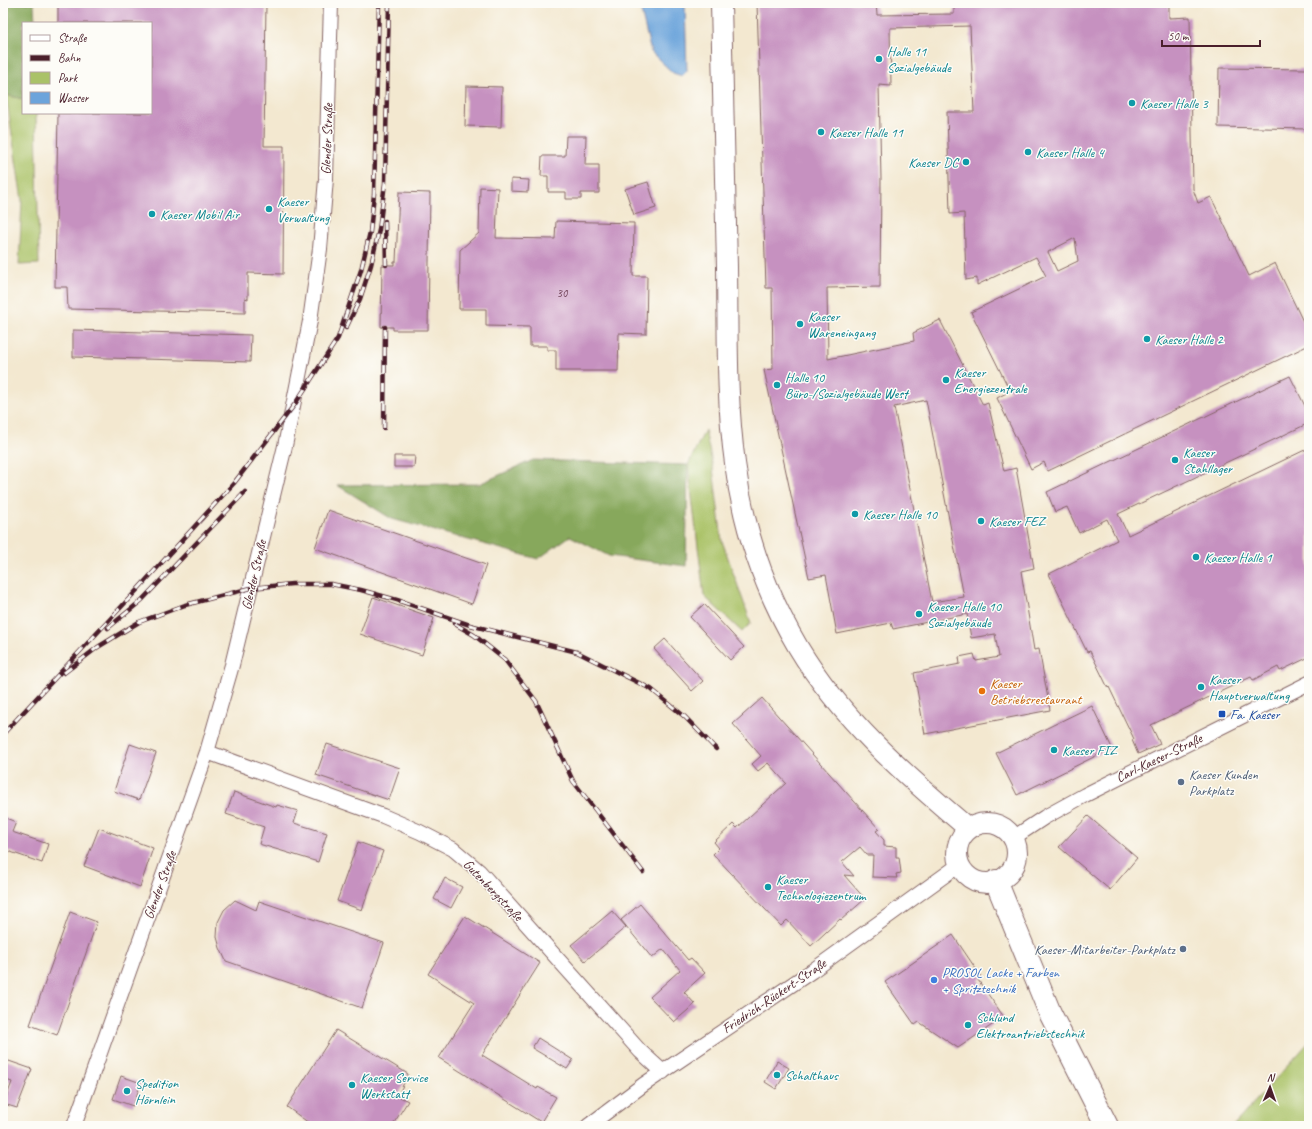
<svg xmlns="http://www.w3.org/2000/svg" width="1312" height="1129" viewBox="0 0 1312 1129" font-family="Caveat,sans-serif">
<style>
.green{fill:#aac268;stroke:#7a704a}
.forest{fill:#87a85c;stroke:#686444}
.water{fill:#6ca4db;stroke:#5b6283}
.building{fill:#c691c0;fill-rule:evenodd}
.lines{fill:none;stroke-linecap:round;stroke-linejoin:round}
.minor-casing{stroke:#856565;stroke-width:16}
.secondary-casing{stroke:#856565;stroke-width:22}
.trunk-casing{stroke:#856565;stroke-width:24}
.minor{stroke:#fff;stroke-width:14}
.secondary{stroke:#fff;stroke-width:20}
.trunk{stroke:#fff;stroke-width:22}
.rail-casing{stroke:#4a1f2b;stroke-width:4.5}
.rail{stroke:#fdfcf7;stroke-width:3;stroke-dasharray:9;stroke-linecap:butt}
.culture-dot{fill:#0f9aa8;stroke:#fdfcf7;stroke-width:1.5}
.food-dot{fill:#e8710a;stroke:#fdfcf7;stroke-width:1.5}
.transit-dot{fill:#1a4fb4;stroke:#fdfcf7;stroke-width:1.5}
.service-dot{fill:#5c6f8a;stroke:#fdfcf7;stroke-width:1.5}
.shop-dot{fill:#3f7fe0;stroke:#fdfcf7;stroke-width:1.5}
.labels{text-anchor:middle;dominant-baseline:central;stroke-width:3;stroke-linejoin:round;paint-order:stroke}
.number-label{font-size:12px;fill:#693c50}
.culture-label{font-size:14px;fill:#0d838f;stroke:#fdfcf7;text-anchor:start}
.street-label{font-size:14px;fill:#4a1f2b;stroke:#fdfcf7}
.food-label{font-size:14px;fill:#c56008;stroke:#fdfcf7;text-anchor:start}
.transit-label{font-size:14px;fill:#164399;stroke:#fdfcf7;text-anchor:start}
.service-label{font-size:14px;fill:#4e5e75;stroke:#fdfcf7;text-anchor:start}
.shop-label{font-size:14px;fill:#366cbe;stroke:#fdfcf7;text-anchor:start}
</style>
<rect width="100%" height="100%" fill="#fdfcf7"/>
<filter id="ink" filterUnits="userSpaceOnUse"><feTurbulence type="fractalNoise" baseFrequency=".025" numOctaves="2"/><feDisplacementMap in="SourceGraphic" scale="8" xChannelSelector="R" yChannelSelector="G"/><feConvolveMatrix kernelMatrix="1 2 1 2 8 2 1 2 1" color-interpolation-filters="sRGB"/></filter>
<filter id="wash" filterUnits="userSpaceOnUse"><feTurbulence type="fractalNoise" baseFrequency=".012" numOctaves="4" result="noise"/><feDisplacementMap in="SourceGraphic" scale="16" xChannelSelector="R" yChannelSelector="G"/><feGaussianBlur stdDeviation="0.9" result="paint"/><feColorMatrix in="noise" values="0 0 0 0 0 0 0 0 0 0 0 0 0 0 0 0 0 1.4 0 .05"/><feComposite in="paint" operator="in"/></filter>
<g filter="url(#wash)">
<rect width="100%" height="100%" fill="#f3e8d0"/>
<!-- green -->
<path class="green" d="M6,95L23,99V113H36L39,264L19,265L22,200Z
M705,430L713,468L722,541L751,623L742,632L704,596L688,465Z
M1309,1042V1126H1233Z"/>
<!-- forest -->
<path class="forest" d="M3,3H34L35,23H23V99L6,95L3,73Z
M533,460L688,465L686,566L609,556L570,536L538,559L392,519L337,485L479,484Z"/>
<!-- water -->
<path class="water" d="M639,3H685L687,71L682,76L673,73L651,52Z"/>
<g id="blocks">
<!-- building -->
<path class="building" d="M58,3H266L264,146H284L283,274L248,273V299L245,298V313L68,309L67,287H55L58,113H151V23H58Z
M757,3H876L877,15L954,14V3H1169V18L1190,17L1193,189L1198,203L1211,197L1249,276L1275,263L1309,334V345L1048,471L1044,462L1031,469L997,398L1010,391L971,312L1046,276L1036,257L977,285V278L966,280L964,213L950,214L947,112H974L970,26L890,28L891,86L879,85L881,179L880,287L827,288L828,359L914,341L913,333L940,320L983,405L988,403L1004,471L1016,468L1034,568L1021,571L1034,650L1039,649L1050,710L925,734L914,673L960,664L959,657L974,654L976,661L999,657L995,634L971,638L967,614L893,629L891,623L837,634L826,575L809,578L764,370L773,369L772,288H766ZM1075,238L1078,261L1057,271L1048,252ZM926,400L964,597L932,602L894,407Z
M1219,68L1308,69L1307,129L1218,127Z
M466,86L502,87L501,127L465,126Z
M566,136H586L585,165H599V193H581V199H566V192H548V176H541L542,156H565Z
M511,179L529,180L528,192L511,191Z
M648,182L656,208L634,215L625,189Z
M480,187L498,188L496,238L555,239L556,221L634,223L633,276H647L646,334L619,333L618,371H556V350H547V346H530V327L486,326V309H459L460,250L479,233Z
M399,192L430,193L428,330H393V327H381L382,265H394V262H396Z
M73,330L251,335L250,362L73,357Z
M1290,376L1309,414V423L1118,514L1128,535L1309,448V657L1280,671L1278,667L1253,680L1251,677L1151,725L1160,744L1138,754L1132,740L1134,739L1109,687L1108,688L1090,651L1087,652L1049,574L1117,540L1107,519L1079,533L1067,507L1055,512L1047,492Z
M394,456H415L414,467H394Z
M328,510L486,565L472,604L315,548Z
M373,597L434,618L422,655L360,634Z
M704,604L744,647L730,660L690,617Z
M665,639L703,681L692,691L654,649Z
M762,698L879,829L876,831L884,840V846L896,847V857H899L901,873L896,874L897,878L872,877L873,855H867L860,847L842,862L854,876L844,875L865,899L841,920L840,919L811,946L787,920L781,926L713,854L719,848L714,842L733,824L737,828L786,783L768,763L758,771L752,764L761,756L733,724Z
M1092,706L1112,748L1017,795L996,753Z
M130,744L156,753L139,800L114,791Z
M327,744L400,768L389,800L316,775Z
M234,792L276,807L277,805L298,811L294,823L327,833L318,862L259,844L264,827L226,814Z
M1088,816L1137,858L1110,890L1059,847Z
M3,817L16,822L12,832L48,844L42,863L5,850L3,852Z
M99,828L153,848L140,887L84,866Z
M358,842L383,851L362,910L337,901Z
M445,878L462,887L451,908L434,899Z
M235,900L256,910L259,901L384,943L362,1008L226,961L220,948L217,937L218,922L224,910Z
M640,904L688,960L691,958L705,973L684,992L695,1004L674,1022L650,997L680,970L663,949L652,958L621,920Z
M612,911L626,927L585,961L571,945Z
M70,912L97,922L57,1035L30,1025Z
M465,916L540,963L482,1055L537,1089L538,1087L556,1097L541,1122L439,1058L474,1003L428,974Z
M953,935L982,978L978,980L1004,1017L958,1048L919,1022L915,1025L885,982Z
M336,1030L408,1074L398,1096L408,1101L392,1126H307L309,1123L287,1107Z
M538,1038L573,1060L567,1069L532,1048Z
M3,1059L32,1069L17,1108L4,1104L12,1082L3,1079Z
M777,1061L789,1068L776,1089L765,1082Z
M121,1076L141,1083L133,1106L113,1099Z"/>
</g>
</g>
<g filter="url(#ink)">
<use href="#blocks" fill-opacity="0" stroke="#856565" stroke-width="1"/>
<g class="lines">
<defs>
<path id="minor" d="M207,752L383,816L420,832L453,849L479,871L640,1051L663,1072
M1013,838L1045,817L1085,795L1309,683
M74,1126L207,752L232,665L285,446L310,321L320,249L326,179L331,3
M588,1126L643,1085L812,971L959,865"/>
<path id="secondary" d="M721,3C723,91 725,179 727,267C728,332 726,399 735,463C743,527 765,591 798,647C841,719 905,775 969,829
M957 853a30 30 0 1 1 60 0a30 30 0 1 1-60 0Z"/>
<path id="trunk" d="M996,881L1050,1013L1107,1126"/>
</defs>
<!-- minor casing -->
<use href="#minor" class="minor-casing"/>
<!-- secondary casing -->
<use href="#secondary" class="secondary-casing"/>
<!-- trunk casing -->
<use href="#trunk" class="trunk-casing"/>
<!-- minor -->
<use href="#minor" class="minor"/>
<!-- secondary -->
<use href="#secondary" class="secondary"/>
<!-- trunk -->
<use href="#trunk" class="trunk"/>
<defs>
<path id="rail" d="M385,221L386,265
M346,328L360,299L371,265L379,230L385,183L389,3
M384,428L385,327
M455,624L474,635L505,660L536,701L573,781L643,872
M108,628L142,600L245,492
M64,673L98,647L139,622L185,605L251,588L292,584H331L361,590L397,600L470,625L577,652L651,689L685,717L716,749
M3,734L138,589L234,483L295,404L338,338L361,270L370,232L374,194L379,3"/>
</defs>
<!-- rail casing -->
<use href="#rail" class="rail-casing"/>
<!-- rail -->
<use href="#rail" class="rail"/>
</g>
</g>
<!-- markers -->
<g class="culture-dot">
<circle cx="879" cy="59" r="4"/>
<circle cx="1132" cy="103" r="4"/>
<circle cx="821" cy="132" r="4"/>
<circle cx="1028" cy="152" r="4"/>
<circle cx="966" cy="162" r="4"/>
<circle cx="269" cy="209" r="4"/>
<circle cx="152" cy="214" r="4"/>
<circle cx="800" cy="324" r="4"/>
<circle cx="1147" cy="339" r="4"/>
<circle cx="946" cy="380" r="4"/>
<circle cx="777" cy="385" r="4"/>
<circle cx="1175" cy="460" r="4"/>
<circle cx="855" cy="514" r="4"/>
<circle cx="981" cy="521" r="4"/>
<circle cx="1196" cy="557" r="4"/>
<circle cx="919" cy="614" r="4"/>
<circle cx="1201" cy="687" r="4"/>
<circle cx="1054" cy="750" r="4"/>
<circle cx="768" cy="887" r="4"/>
<circle cx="968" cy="1025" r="4"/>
<circle cx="777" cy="1075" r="4"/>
<circle cx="352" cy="1085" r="4"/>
<circle cx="127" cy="1091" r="4"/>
</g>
<circle class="food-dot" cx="982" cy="691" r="4"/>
<rect class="transit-dot" x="1218" y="710" width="8" height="8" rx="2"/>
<g class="service-dot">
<circle cx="1181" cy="782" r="4"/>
<circle cx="1183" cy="949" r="4"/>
</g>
<circle class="shop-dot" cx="934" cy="980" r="4"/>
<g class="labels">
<!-- number labels -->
<g class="number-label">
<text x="562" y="293">30</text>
</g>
<!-- culture labels -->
<g class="culture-label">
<text x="887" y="51">Halle 11<tspan x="887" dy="16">Sozialgebäude</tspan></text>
<text x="1140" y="103">Kaeser Halle 3</text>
<text x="829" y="132">Kaeser Halle 11</text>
<text x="1036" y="152">Kaeser Halle 4</text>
<text x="958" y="162" text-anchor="end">Kaeser DC</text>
<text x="277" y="201">Kaeser<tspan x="277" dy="16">Verwaltung</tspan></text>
<text x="160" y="214">Kaeser Mobil Air</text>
<text x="808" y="316">Kaeser<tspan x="808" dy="16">Wareneingang</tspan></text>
<text x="1155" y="339">Kaeser Halle 2</text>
<text x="954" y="372">Kaeser<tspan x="954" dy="16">Energiezentrale</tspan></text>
<text x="785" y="377">Halle 10<tspan x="785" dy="16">Büro-/Sozialgebäude West</tspan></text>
<text x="1183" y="452">Kaeser<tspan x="1183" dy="16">Stahllager</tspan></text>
<text x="863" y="514">Kaeser Halle 10</text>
<text x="989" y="521">Kaeser FEZ</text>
<text x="1204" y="557">Kaeser Halle 1</text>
<text x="927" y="606">Kaeser Halle 10<tspan x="927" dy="16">Sozialgebäude</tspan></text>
<text x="1209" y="679">Kaeser<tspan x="1209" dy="16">Hauptverwaltung</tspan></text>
<text x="1062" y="750">Kaeser FIZ</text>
<text x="776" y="879">Kaeser<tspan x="776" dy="16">Technologiezentrum</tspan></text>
<text x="976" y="1017">Schlund<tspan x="976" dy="16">Elektroantriebstechnik</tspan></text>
<text x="785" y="1075">Schalthaus</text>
<text x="360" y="1077">Kaeser Service<tspan x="360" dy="16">Werkstatt</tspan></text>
<text x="135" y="1083">Spedition<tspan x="135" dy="16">Hörnlein</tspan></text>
</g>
<!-- street labels -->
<g class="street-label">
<text transform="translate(327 139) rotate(-88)">Glender Straße</text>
<text transform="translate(254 575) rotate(-77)">Glender Straße</text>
<text transform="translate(1159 758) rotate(-26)">Carl-Kaeser-Straße</text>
<text transform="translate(160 885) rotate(-70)">Glender Straße</text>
<text transform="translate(493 890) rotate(46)">Gutenbergstraße</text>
<text transform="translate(774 996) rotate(-34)">Friedrich-Rückert-Straße</text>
</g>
<!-- food labels -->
<g class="food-label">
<text x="990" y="683">Kaeser<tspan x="990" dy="16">Betriebsrestaurant</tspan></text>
</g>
<!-- transit labels -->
<g class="transit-label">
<text x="1230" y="714">Fa. Kaeser</text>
</g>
<!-- service labels -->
<g class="service-label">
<text x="1189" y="774">Kaeser Kunden<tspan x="1189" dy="16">Parkplatz</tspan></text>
<text x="1175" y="949" text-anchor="end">Kaeser-Mitarbeiter-Parkplatz</text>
</g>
<!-- shop labels -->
<g class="shop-label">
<text x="942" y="972">PROSOL Lacke + Farben<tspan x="942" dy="16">+ Spritztechnik</tspan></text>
</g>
</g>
<!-- margin -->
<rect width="1312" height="1129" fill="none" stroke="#fdfcf7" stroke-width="16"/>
<!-- legend -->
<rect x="22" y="22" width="130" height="92" fill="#fdfcf7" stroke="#b5a4a5"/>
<rect x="30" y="35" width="20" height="6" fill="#ffffff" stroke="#b5a4a5"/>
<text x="58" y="42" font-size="12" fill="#4a1f2b">Straße</text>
<rect x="30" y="55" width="20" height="6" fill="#4a1f2b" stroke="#b5a4a5"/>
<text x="58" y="62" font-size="12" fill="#4a1f2b">Bahn</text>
<rect x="30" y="72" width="20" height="12" fill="#aac268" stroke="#b5a4a5"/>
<text x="58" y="82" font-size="12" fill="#4a1f2b">Park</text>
<rect x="30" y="92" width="20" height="12" fill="#6ca4db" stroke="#b5a4a5"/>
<text x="58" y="102" font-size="12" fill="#4a1f2b">Wasser</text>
<!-- north arrow -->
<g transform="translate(1270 1087) rotate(2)" stroke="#fdfcf7" stroke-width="3" paint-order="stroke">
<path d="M0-3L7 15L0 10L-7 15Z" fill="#4a1f2b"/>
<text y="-6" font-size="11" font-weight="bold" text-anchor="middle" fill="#4a1f2b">N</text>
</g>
<!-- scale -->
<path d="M1162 40v6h98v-6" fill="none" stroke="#4a1f2b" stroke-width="2"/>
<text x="1168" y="40" font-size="12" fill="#4a1f2b" stroke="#fdfcf7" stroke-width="3" paint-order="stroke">50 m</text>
</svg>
